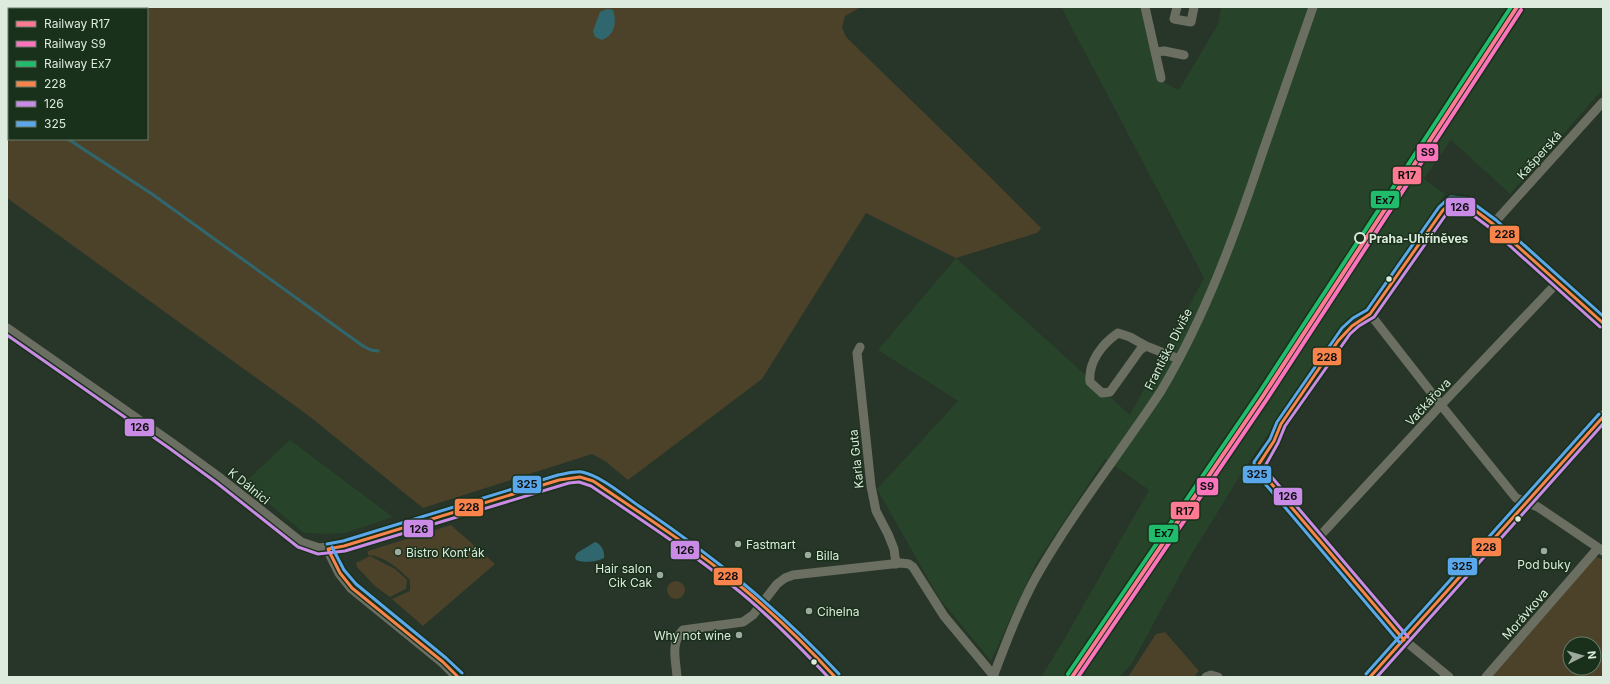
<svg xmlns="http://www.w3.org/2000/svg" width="1610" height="684" viewBox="0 0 1610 684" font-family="Inter,sans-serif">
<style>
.built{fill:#27432a}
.green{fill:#4c4229;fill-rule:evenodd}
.water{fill:#30676f}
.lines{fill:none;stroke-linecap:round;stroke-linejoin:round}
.stream{stroke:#30676f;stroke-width:3}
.minor{stroke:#6b6f61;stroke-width:9}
.tertiary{stroke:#6b6f61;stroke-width:11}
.secondary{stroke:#6b7161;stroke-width:13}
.bus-1-casing{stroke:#19301b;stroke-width:6}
.bus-2-casing{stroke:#19301b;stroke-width:6}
.bus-3-casing{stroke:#19301b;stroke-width:6}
.bus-1{stroke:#f8844c;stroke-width:3}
.bus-2{stroke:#ca8be6;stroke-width:3}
.bus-3{stroke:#5aa8eb;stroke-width:3}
.rail-1-casing{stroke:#19301b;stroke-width:7}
.rail-2-casing{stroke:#19301b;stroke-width:7}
.rail-3-casing{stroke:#19301b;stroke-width:7}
.rail-1{stroke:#fe7a93;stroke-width:4}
.rail-2{stroke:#fc73be;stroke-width:4}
.rail-3{stroke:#20bc6c;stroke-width:4}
.stop-dot{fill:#19301b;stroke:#dcebdd;stroke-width:2}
.bus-dot{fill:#dcebdd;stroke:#19301b;stroke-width:1.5}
.poi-dot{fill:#9dab9e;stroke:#19301b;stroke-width:1.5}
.labels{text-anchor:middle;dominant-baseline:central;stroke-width:3;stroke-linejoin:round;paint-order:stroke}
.street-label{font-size:12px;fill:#dcebdd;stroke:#19301b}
.stop-label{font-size:12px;font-weight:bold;fill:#dcebdd;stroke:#19301b;text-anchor:start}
.poi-label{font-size:12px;fill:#dcebdd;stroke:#19301b;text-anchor:start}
.line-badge{stroke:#19301b;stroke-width:1.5}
.pale-badge-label{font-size:11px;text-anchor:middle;font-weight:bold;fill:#111}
</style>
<rect width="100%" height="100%" fill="#283529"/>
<!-- built -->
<path class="built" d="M1061,7H1140L1158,79L1179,90L1218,24L1221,7H1603V89L1510,194L1451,140L1424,179L1445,194L1364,312L1350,318L1246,466L1190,557L1132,663L1120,677H1041L1062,643L1149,490L1105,459L1035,565L991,661L939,598L877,489L958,401L878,350L956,258L1130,415L1204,278Z
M290,440L393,517L345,533L324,534L304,533L244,483Z"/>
<!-- green -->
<path class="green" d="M7,7H861L845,16L842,27L846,37L984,171L1041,228L1037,233L956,258L866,213L762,379L628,480L605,461L592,454L423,508L309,416L7,198ZM9,9H147V139H9Z
M451,525L495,564L423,626L392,599L410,591V580C398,568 385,556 368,555V551Z
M370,556L395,569L407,580L406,589L390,597L375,586L357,567L356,563Z
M1595,556L1603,560V677H1489ZM1570,644H1594V668H1570Z
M667 590a9 9 0 1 1 18 0a9 9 0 1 1-18 0Z
M1165,632L1199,671L1194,677H1128L1156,634Z"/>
<!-- water -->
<path class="water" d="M607,9L613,10C617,22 615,35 602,40L595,37L593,31L600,12Z
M595,542C601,544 605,551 604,558C597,562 583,563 576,560L575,557L577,553Z"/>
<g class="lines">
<!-- stream -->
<path class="stream" d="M7,98L9,99
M68,139L152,194L363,346L371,350L378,351"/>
<!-- minor -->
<path class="minor" d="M1145,7L1161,78
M1177,7L1174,19L1191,22L1194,7
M1156,52L1164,51L1184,55
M1493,224L1603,102
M1370,314L1441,405L1516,498L1538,507L1603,551
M1146,346L1140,350L1110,392L1102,393L1090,382C1088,362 1102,344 1118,333L1130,337L1146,346L1179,359
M860,347L857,353L871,486L876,511L888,534L894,549L896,564
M1318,538L1441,405L1557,283
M677,677C676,660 670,643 683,630L743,622L753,615L777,584L785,578L793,575L901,563L909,564L913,567L944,616L994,676
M993,677C1006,643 1019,608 1036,577C1073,512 1120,453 1161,391C1205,317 1235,235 1262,154C1279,105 1296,56 1313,7
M1206,677L1211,675L1218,677
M1449,677L1404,640L1318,538L1262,474L1259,469V464L1274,441L1281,424L1338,341C1347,329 1356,321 1370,314L1443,210L1452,202H1464L1493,224L1603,323
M1486,677L1598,548"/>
<!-- tertiary -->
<path class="tertiary" d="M7,329L172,444L220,479L301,543L319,549L344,546L568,478L580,477L593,481C642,514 692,547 739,585C773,613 805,644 835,677
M328,549L340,573L352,588L443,662L458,677"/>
<!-- secondary -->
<path class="secondary" d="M1370,677L1603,417"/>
<defs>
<path id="bus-1" d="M1259,469V464L1274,441L1281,424L1338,341L1352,326L1370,314L1443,210L1452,202H1464L1493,224L1603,323
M1259,469L1404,640
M328,549L344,546L559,480L580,477L593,481C642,514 692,547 739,585C773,613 805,644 835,677
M328,549L340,573L352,588L443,662L458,677
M1370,677L1603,417"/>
<path id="bus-2" d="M7,335L169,448L217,483L298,547L318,554L345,551L569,483L579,482L591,486C640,519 689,551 735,588C769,615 799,646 828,677
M1408,637L1264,468L1278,443L1285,426L1350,334L1359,326L1374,317L1447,213L1454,207H1462L1490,228L1600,327
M1377,677L1603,424"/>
<path id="bus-3" d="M327,544L343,541L558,475C565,474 574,471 582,472C601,476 623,495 639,506C714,557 777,607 839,674
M332,547L344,570L356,584L446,658L462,673
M1400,643L1255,472L1254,462L1270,439L1277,422L1342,328L1353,318L1367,310L1439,207L1450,197L1466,198L1496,220L1603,316
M1366,674L1599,414"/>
</defs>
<!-- bus-1 casing -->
<use href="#bus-1" class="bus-1-casing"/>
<!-- bus-2 casing -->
<use href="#bus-2" class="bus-2-casing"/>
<!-- bus-3 casing -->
<use href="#bus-3" class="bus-3-casing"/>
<!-- bus-1 -->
<use href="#bus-1" class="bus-1"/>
<!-- bus-2 -->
<use href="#bus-2" class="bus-2"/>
<!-- bus-3 -->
<use href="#bus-3" class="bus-3"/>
<defs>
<path id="rail-1" d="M1072,677L1263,396L1517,7"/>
<path id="rail-2" d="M1078,677L1267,399L1521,10"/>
<path id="rail-3" d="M1068,674L1259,393L1511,7"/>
</defs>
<!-- rail-1 casing -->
<use href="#rail-1" class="rail-1-casing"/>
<!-- rail-2 casing -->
<use href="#rail-2" class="rail-2-casing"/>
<!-- rail-3 casing -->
<use href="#rail-3" class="rail-3-casing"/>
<!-- rail-1 -->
<use href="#rail-1" class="rail-1"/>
<!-- rail-2 -->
<use href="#rail-2" class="rail-2"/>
<!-- rail-3 -->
<use href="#rail-3" class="rail-3"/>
</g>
<!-- markers -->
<circle class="stop-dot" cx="1360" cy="238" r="5"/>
<g class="bus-dot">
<circle cx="1389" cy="279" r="3.5"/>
<circle cx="1518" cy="519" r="3.5"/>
<circle cx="814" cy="662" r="3.5"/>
</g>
<g class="poi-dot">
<circle cx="738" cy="544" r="4"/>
<circle cx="1544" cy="551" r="4"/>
<circle cx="398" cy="552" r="4"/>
<circle cx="808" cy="555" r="4"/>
<circle cx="660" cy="575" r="4"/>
<circle cx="809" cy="611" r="4"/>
<circle cx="739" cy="635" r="4"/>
</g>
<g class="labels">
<!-- street labels -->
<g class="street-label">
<text transform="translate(1539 155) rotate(-48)">Kašperská</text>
<text transform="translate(1168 349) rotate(-63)">Františka Diviše</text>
<text transform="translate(1428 402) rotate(-47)">Vačkářova</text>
<text transform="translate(856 459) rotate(-96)">Karla Guta</text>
<text transform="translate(249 486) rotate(39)">K Dálnici</text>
<text transform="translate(1525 614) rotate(-49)">Morávkova</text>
</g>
<!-- stop labels -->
<g class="stop-label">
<text x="1369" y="238">Praha-Uhříněves</text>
</g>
<!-- poi labels -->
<g class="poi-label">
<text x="746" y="544">Fastmart</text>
<text x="406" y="552">Bistro Kont'ák</text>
<text x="816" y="555">Billa</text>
<text x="1544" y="564" text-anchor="middle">Pod buky</text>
<text x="652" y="568" text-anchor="end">Hair salon<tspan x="652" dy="14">Cik Cak</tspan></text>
<text x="817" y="611">Cihelna</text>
<text x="731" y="635" text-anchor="end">Why not wine</text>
</g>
</g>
<g class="line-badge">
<rect x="1416" y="143" width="23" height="19" rx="4" fill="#fc73be"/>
<rect x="1392" y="166" width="30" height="19" rx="4" fill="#fe7a93"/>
<rect x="1370" y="190" width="30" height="19" rx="4" fill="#20bc6c"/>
<rect x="1445" y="197" width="31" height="20" rx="4" fill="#ca8be6"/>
<rect x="1489" y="225" width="31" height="19" rx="4" fill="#f8844c"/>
<rect x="1312" y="347" width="30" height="19" rx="4" fill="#f8844c"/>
<rect x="124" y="418" width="31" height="19" rx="4" fill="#ca8be6"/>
<rect x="1242" y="465" width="30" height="19" rx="4" fill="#5aa8eb"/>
<rect x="512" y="475" width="30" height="19" rx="4" fill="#5aa8eb"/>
<rect x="1196" y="477" width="23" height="19" rx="4" fill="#fc73be"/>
<rect x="1273" y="487" width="30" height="19" rx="4" fill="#ca8be6"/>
<rect x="454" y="498" width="30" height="19" rx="4" fill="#f8844c"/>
<rect x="1170" y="501" width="30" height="19" rx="4" fill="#fe7a93"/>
<rect x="403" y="519" width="31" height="19" rx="4" fill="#ca8be6"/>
<rect x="1148" y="524" width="31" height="19" rx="4" fill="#20bc6c"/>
<rect x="1471" y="537" width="31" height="20" rx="4" fill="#f8844c"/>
<rect x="670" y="540" width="30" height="20" rx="4" fill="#ca8be6"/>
<rect x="1447" y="557" width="31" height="19" rx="4" fill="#5aa8eb"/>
<rect x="713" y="567" width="30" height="19" rx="4" fill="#f8844c"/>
</g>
<g class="pale-badge-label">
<text x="1428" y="156">S9</text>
<text x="1407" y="179">R17</text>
<text x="1385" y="204">Ex7</text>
<text x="1460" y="211">126</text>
<text x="1505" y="238">228</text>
<text x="1327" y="361">228</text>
<text x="140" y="431">126</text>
<text x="1257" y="478">325</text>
<text x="527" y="488">325</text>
<text x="1207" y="490">S9</text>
<text x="1288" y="500">126</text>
<text x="469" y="511">228</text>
<text x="1185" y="515">R17</text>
<text x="419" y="533">126</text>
<text x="1164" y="537">Ex7</text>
<text x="1486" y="551">228</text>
<text x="685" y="554">126</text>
<text x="1462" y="570">325</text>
<text x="728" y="580">228</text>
</g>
<!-- border -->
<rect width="1610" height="684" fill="none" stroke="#dcebdd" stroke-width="16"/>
<!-- legend -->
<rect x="8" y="8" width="140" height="132" fill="#19301b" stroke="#677b69"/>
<rect x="16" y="21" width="20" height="6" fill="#fe7a93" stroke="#677b69"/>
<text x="44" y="28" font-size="12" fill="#dcebdd">Railway R17</text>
<rect x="16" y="41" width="20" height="6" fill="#fc73be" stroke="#677b69"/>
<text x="44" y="48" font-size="12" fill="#dcebdd">Railway S9</text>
<rect x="16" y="61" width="20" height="6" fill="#20bc6c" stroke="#677b69"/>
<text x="44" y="68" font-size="12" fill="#dcebdd">Railway Ex7</text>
<rect x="16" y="81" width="20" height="6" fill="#f8844c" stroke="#677b69"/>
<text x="44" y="88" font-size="12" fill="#dcebdd">228</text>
<rect x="16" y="101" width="20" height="6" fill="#ca8be6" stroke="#677b69"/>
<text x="44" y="108" font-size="12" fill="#dcebdd">126</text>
<rect x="16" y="121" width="20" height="6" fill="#5aa8eb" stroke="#677b69"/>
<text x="44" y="128" font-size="12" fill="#dcebdd">325</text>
<!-- north arrow -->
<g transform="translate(1582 656) rotate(84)"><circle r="19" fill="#19301b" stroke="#677b69"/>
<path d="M0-3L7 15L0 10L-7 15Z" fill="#9dab9e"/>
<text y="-6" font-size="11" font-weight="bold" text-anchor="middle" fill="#dcebdd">N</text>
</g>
</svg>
